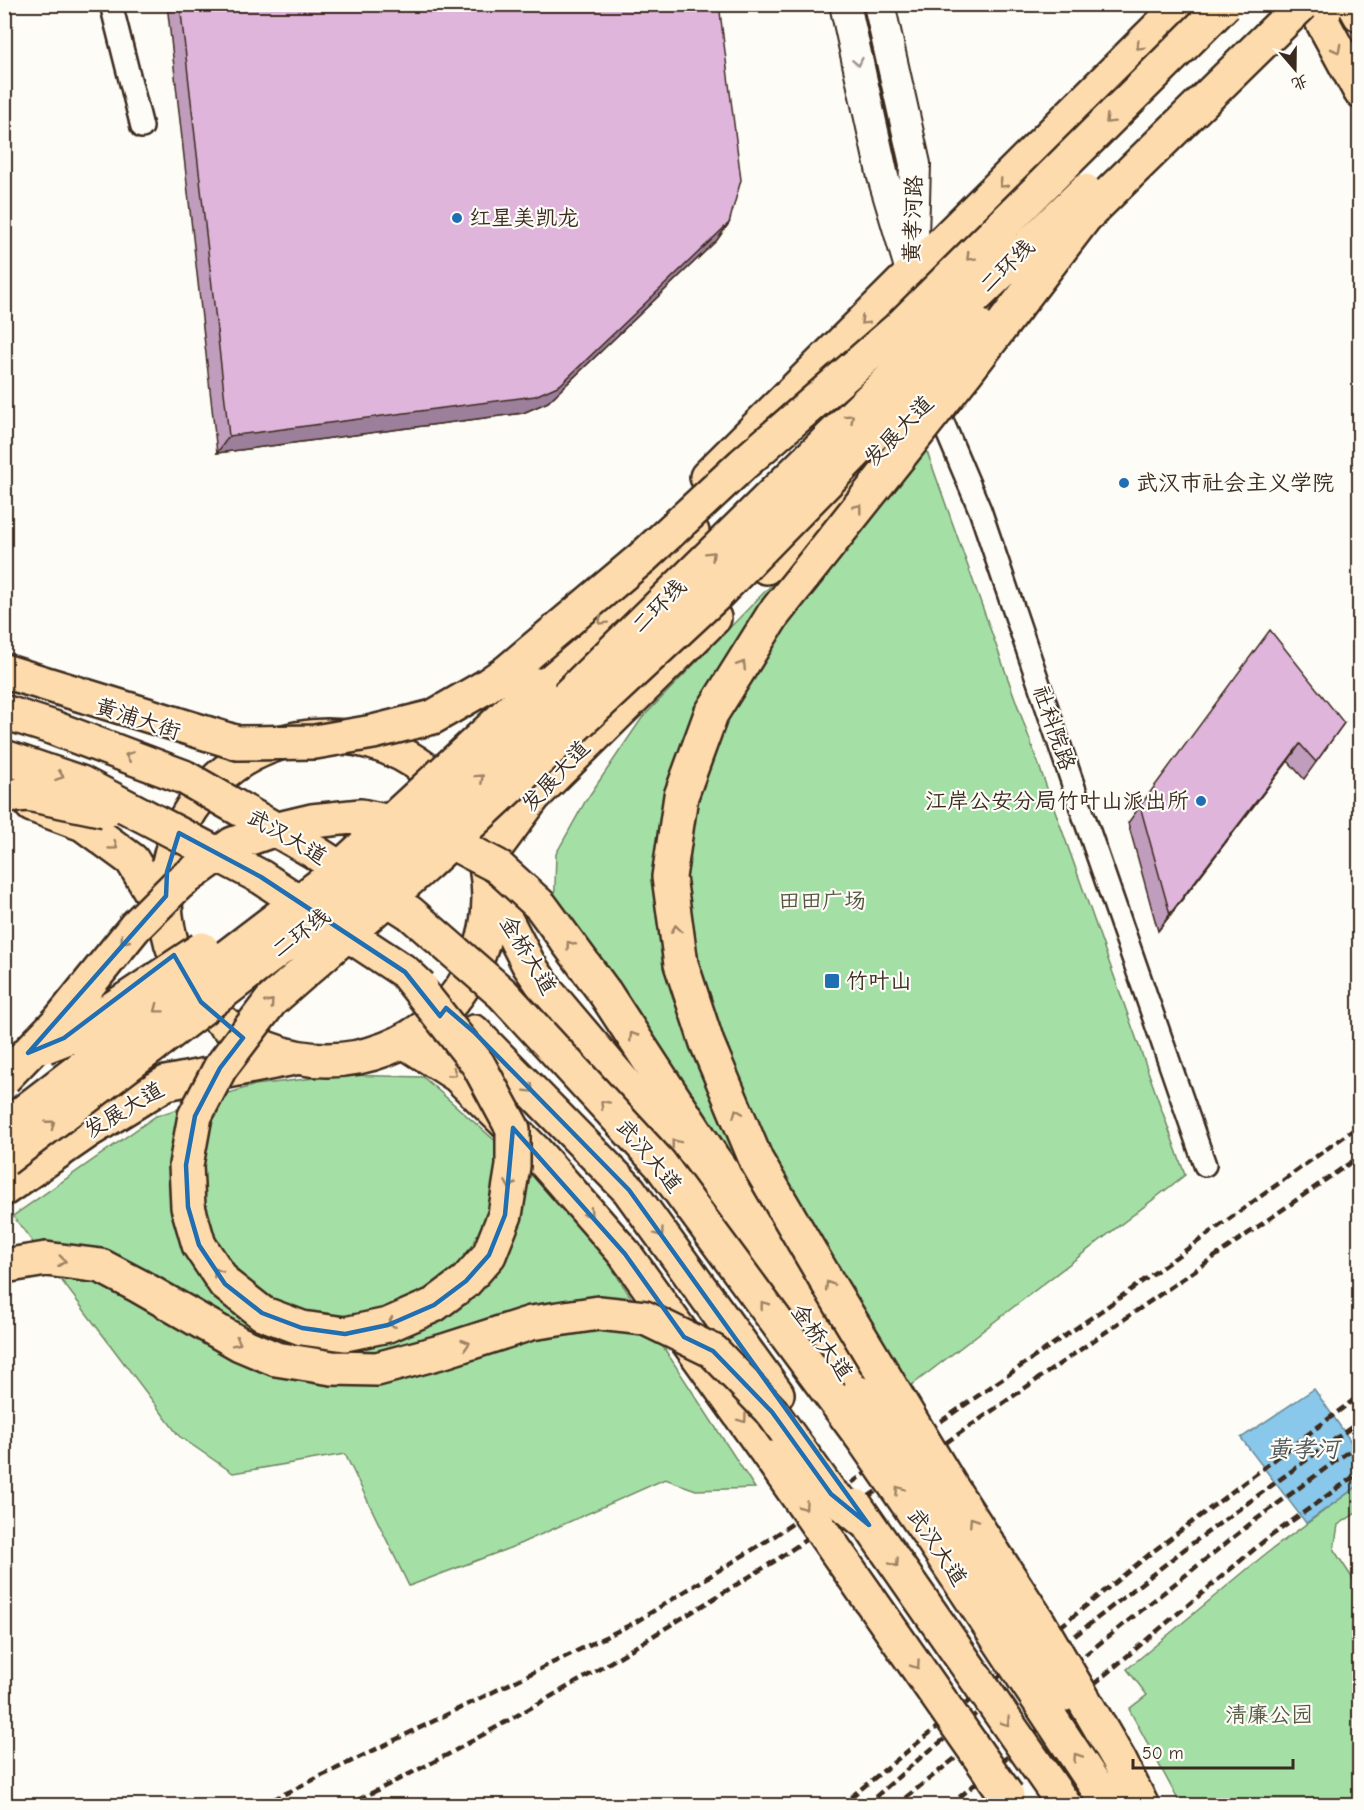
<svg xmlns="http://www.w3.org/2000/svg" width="1364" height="1810" viewBox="0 0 1364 1810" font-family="'Comic Neue','LXGW WenKai TC',sans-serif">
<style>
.green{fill:#a4e0a6;stroke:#708562;stroke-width:1.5}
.water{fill:#89c8ea;stroke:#6a8998;stroke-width:1.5}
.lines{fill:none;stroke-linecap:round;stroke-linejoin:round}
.street-casing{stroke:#3b2a1e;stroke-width:26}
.secondary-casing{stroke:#3b2a1e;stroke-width:34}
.primary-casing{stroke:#3b2a1e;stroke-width:38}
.highway-casing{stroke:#3b2a1e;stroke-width:38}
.street{stroke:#fdfcf7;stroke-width:21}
.secondary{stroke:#fdfcf7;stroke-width:30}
.primary{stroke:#fedbac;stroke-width:33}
.highway{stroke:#fedbac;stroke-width:33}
.rail{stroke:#3b2a1e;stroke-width:4.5;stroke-dasharray:9 4.5;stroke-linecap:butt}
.primary-bridge-casing{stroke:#3b2a1e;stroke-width:38;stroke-linecap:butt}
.highway-bridge-casing{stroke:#3b2a1e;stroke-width:38;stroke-linecap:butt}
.primary-bridge{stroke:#fedbac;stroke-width:33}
.highway-bridge{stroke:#fedbac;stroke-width:33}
.wall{fill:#c09cbd;stroke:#3b2a1e;stroke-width:1.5}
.shaded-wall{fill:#9c7f9a;stroke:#3b2a1e;stroke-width:1.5}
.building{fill:#dfb5dc;stroke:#3b2a1e;stroke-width:1.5}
.oneway{stroke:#9c8265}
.oneway2{stroke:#9c938a}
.marked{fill:none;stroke:#1f6fb2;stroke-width:4.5;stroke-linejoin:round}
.poi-dot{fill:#1f6fb2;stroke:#fdfcf7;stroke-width:2}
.labels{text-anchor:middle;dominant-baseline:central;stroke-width:4.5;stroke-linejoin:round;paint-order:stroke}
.poi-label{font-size:22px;fill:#3b2a1e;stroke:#fdfcf7;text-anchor:start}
.street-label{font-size:22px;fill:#3b2a1e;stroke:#fdfcf7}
.park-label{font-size:22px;fill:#555840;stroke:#fdfcf7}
.water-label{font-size:24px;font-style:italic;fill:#52595b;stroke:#fdfcf7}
</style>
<rect width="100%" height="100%" fill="#fdfcf7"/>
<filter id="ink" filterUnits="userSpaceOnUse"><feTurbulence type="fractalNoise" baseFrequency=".0167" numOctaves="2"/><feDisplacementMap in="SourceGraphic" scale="12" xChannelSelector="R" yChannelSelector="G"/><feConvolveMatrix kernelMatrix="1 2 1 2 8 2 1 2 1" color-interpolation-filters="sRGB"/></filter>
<g filter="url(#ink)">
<!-- green -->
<path class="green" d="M920,432L1185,1175L886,1405L656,1105L585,995L554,917L556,854L585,802L642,718Z
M340,1075L423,1077L535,1176L606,1259L755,1488L696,1490L665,1479L515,1546L409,1586L345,1454L233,1473L179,1436L13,1216L156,1116L255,1085Z
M1359,1485V1511L1338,1525L1334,1550L1359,1588V1805H1181L1129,1709L1147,1695L1127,1669L1263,1556Z"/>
<!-- water -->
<path class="water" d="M1314,1389L1359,1453V1485L1306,1523L1241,1438Z"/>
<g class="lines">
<defs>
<path id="street" d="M111,4L142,127
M933,399L980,510L1082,811L1205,1165"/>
<path id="secondary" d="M845,4L883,177L912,274L915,164L879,4"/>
<path id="primary" d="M1326,4L1322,21L1360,91
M1354,4L1360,15
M707,477L1182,4
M766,567L881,450
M165 898a162 162 0 1 1 324 0a162 162 0 1 1-324 0Z
M32,805L83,824L132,860L165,915
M486,861L534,796L714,618
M490,889L529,965L549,994L676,1144L859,1393
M404,1041L457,1075L535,1151L625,1254L771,1458
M4,1189L88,1131L166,1083L294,1058"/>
<path id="highway" d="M538,685L692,532
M4,712L51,727L184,777
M605,993L712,1157L845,1344
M474,1032L629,1190L777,1394"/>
</defs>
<!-- street casing -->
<use href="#street" class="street-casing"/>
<!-- secondary casing -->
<use href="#secondary" class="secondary-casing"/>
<!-- primary casing -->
<use href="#primary" class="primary-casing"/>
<!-- highway casing -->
<use href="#highway" class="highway-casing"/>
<!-- street -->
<use href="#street" class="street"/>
<!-- secondary -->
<use href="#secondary" class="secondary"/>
<!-- primary -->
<use href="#primary" class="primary"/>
<!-- highway -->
<use href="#highway" class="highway"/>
<!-- rail -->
<path class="rail" d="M260,1806L634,1623L773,1537L1101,1311L1360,1125
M346,1806L447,1755L596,1671L778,1559L1360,1156
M840,1806L1151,1553L1360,1395
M865,1806L919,1759L1186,1548L1360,1421
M895,1806L1250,1524L1360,1443
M949,1806L1264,1541L1360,1472"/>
<defs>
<path id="primary-bridge" d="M859,1393L1065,1694
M771,1458L1007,1796"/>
<path id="highway-bridge" d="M4,671L238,743L315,742L373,732L433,717L485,687L508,671L642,558L743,464L898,329L1225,4
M4,757L81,783L261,877L405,972L421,987
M184,777L313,851L410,913L503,994L660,1164L863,1439L926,1530L1109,1806
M4,796L28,794L105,810
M405,972L478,1064L513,1129V1166L505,1215L489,1255L466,1281L434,1305L388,1325L345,1334L302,1328L262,1313L225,1284L199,1245L188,1207L186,1165L195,1116L220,1068L271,1001L427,864L719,592L979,326
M45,1046L71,1036L202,949
M4,1078L59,1021L135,927L179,883L233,844L270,831L312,821L361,816L404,825L449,841L497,866L541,906L605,993
M4,1127L327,880L538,685
M4,1160L354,892L542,721L831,437L1085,191
M4,1266L46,1259L101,1266L139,1286L240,1344L276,1359L332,1368L377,1369L444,1351L531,1323L599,1313L645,1318L713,1351L772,1412L831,1494L869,1525
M856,1506L1065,1806
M1142,1806L1119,1760L1039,1623L953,1490L828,1283L756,1160L707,1043L681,964L669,877L681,796L711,714L773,615L967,371L1085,217L1302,4"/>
</defs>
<!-- primary-bridge casing -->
<use href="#primary-bridge" class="primary-bridge-casing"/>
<!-- highway-bridge casing -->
<use href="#highway-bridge" class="highway-bridge-casing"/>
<!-- primary-bridge -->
<use href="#primary-bridge" class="primary-bridge"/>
<!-- highway-bridge -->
<use href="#highway-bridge" class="highway-bridge"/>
</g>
<!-- wall -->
<path class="wall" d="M167,4H719L729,223L717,240L548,402L523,413L217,453Z
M1344,723L1304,779L1288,761L1158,931L1128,823L1140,806Z"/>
<!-- shaded-wall -->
<path class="shaded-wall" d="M729,223L717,240L548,402L523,413L217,453L229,436Z
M1300,744L1288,761L1158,931L1170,914Z"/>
<!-- building -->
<path class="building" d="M180,4H719L741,180L729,223L560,385L535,396L229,436Z
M1270,630L1344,723L1316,762L1300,744L1170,914L1140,806Z"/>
<!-- one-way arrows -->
<defs><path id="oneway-chevron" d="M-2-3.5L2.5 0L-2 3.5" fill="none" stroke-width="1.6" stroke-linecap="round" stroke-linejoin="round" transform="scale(1.5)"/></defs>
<g class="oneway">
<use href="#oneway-chevron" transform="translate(1140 46) rotate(135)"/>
<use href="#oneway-chevron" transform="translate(1337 49) rotate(62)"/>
<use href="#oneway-chevron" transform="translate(1109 120) rotate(135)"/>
<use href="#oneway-chevron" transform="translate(1003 184) rotate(135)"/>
<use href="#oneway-chevron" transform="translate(970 257) rotate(135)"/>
<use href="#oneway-chevron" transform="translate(864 321) rotate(135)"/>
<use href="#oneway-chevron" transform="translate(850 418) rotate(-44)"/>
<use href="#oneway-chevron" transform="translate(858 508) rotate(-52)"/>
<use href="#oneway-chevron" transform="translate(711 555) rotate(-45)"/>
<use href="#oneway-chevron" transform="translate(602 621) rotate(135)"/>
<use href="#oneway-chevron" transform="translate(742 665) rotate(-58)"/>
<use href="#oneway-chevron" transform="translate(129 756) rotate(-159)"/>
<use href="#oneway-chevron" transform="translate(60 776) rotate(19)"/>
<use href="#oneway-chevron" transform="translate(480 778) rotate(-42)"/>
<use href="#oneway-chevron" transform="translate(114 846) rotate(36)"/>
<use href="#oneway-chevron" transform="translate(676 929) rotate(-98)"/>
<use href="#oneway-chevron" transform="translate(124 940) rotate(129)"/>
<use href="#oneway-chevron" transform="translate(570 945) rotate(-126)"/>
<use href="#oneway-chevron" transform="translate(270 1003) rotate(-48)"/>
<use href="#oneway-chevron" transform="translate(158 1009) rotate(143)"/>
<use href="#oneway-chevron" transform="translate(633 1036) rotate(-123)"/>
<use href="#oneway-chevron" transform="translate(453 1073) rotate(36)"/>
<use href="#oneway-chevron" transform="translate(530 1089) rotate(45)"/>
<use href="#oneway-chevron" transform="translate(604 1104) rotate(-133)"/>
<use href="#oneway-chevron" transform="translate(737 1113) rotate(-113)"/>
<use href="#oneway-chevron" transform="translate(51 1124) rotate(-38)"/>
<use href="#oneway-chevron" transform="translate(675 1143) rotate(-128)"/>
<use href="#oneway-chevron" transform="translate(510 1185) rotate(99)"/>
<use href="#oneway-chevron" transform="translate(589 1213) rotate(49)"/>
<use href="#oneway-chevron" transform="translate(660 1233) rotate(54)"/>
<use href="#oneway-chevron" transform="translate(62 1261) rotate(7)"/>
<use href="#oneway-chevron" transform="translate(217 1272) rotate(-124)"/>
<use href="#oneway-chevron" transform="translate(829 1285) rotate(-121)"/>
<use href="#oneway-chevron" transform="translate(764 1305) rotate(-127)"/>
<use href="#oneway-chevron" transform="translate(391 1323) rotate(160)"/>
<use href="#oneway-chevron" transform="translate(237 1342) rotate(27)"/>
<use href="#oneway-chevron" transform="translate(466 1344) rotate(-18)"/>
<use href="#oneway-chevron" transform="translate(743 1419) rotate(54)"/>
<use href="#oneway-chevron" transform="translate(899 1490) rotate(-125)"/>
<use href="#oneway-chevron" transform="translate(804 1506) rotate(55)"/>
<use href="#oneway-chevron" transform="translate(973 1521) rotate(-123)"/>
<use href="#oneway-chevron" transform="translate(895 1563) rotate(56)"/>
<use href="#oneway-chevron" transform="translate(916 1665) rotate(55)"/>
<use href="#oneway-chevron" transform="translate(1006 1722) rotate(55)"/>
<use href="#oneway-chevron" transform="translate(1077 1757) rotate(-124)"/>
</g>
<use class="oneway2" href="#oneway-chevron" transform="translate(858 62) rotate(78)"/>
</g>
<!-- marked area -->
<path class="marked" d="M179,833L261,877L405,972L440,1016L446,1008L474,1032L629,1190L869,1525L831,1494L772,1412L713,1351L684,1337L625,1254L513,1128L505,1215L489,1255L466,1281L434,1305L388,1325L345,1334L302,1328L262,1313L225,1284L199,1245L188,1207L186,1165L195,1116L220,1068L243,1038L201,1002L174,955L64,1038L28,1053L166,896L167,872Z"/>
<!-- markers -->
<g class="poi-dot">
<circle cx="457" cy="218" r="6"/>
<circle cx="1124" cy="483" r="6"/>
<circle cx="1201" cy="801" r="6"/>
<rect x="824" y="973" width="16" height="16" rx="3"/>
</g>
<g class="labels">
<!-- poi labels -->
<g class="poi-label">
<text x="469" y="218">红星美凯龙</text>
<text x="1136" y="483">武汉市社会主义学院</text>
<text x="1189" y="801" text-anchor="end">江岸公安分局竹叶山派出所</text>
<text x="846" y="981">竹叶山</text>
</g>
<!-- street labels -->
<g class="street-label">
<text transform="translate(913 219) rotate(-88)">黄孝河路</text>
<text transform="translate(1007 266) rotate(-44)">二环线</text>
<text transform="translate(899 431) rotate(-46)">发展大道</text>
<text transform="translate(659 606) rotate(-45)">二环线</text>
<text transform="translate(138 719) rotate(18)">黄浦大街</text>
<text transform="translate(1054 728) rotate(71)">社科院路</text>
<text transform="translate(556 776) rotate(-47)">发展大道</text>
<text transform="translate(287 837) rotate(30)">武汉大道</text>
<text transform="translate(301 933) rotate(-37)">二环线</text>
<text transform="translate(528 955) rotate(59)">金桥大道</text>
<text transform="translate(124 1110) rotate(-31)">发展大道</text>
<text transform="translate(649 1156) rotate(50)">武汉大道</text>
<text transform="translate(822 1342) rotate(54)">金桥大道</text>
<text transform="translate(937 1547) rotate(56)">武汉大道</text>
</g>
<!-- park labels -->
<g class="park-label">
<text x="822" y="901">田田广场</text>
<text x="1269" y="1715">清廉公园</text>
</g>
<!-- water labels -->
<g class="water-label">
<text x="1303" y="1449">黄孝河</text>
</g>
</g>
<!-- margin -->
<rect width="1364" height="1810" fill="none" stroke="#fdfcf7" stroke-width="24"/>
<rect x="12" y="12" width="1340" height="1786" fill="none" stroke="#3b2a1e" stroke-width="2" filter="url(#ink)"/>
<!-- north arrow -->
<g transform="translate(1295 69) rotate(160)" stroke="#fdfcf7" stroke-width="4.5" paint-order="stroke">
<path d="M0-4.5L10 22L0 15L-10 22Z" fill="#3b2a1e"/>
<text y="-9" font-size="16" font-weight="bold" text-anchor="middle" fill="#3b2a1e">北</text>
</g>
<!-- scale -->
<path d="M1133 1759v9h160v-9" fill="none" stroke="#3b2a1e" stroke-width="3"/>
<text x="1142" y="1759" font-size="18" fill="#3b2a1e" stroke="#fdfcf7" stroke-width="4.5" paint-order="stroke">50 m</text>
</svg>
